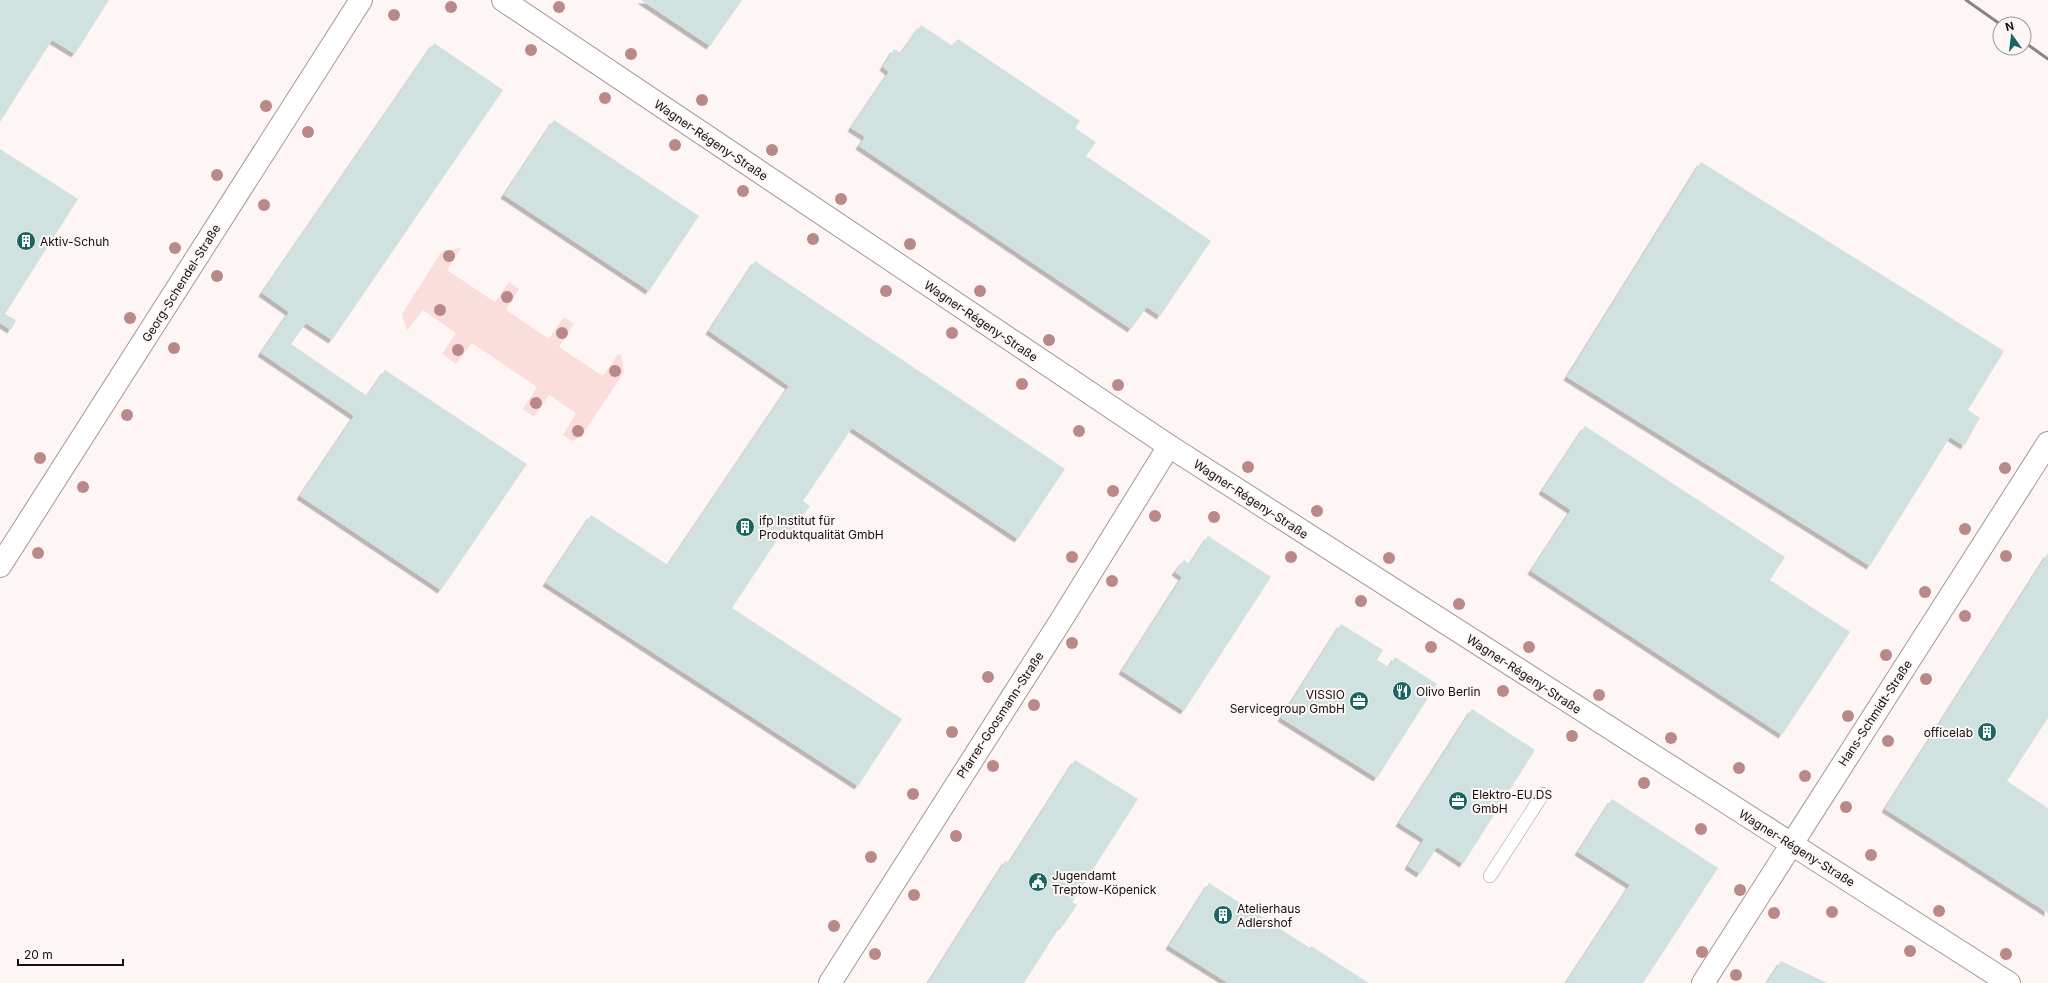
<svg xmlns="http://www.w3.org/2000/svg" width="2048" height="983" viewBox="0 0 2048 983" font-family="Inter,sans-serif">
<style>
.green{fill:#fadedb}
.building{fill:#cfe2e0;filter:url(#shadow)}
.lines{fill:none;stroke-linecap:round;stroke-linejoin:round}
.lane-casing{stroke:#a69694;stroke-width:14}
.street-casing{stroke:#a69694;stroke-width:24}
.secondary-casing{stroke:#a69694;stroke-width:24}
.lane{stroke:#fff;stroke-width:13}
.street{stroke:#fff;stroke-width:22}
.secondary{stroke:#fff;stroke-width:22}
.rail{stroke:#898382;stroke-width:3}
.tree{fill:#ba8987}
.labels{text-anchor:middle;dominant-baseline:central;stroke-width:4;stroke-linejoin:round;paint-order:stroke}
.street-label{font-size:12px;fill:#150f0f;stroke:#fdf6f5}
.poi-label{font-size:12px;fill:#150f0f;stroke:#fdf6f5;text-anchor:start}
</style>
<defs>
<filter id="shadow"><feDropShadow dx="-3.5" dy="3.5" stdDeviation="0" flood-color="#0004"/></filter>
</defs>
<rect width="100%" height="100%" fill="#fdf6f5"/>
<!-- green -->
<path class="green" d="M461,248L447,270L495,302L509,282L519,289L506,310L549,339L564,317L574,324L559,347L603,376L618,354L621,355L624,372L581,437L572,441L563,435L576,413L549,395L534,417L523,409L537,387L472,343L456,364L442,354L456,333L423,310L407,331L402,314L442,251Z"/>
<!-- building -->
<path class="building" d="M0,0H109L75,54L52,40L0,122Z
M641,0H742L710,46Z
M921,25L953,46L958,39L1080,121L1075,128L1096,142L1086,156L1211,241L1160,316L1147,307L1131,329L859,146L865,137L851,128L889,72L883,67L894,49L901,53Z
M434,43L503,90L332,340L306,323L291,344L367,396L385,370L527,464L441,590L300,496L354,416L261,353L289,312L262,293Z
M554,120L699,216L649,291L504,195Z
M0,149L78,199L5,314L16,320L11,330L0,323Z
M1701,162L2004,351L1968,410L1980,418L1964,446L1950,437L1870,566L1567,377Z
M755,261L1065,469L1018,539L852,428L803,501L810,506L788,538L781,534L732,608L902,719L858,786L546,583L591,515L668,565L789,386L709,331Z
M1585,426L1785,557L1770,580L1850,632L1782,735L1531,571L1571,510L1542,491Z
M1208,536L1271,577L1184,711L1122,671L1182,577L1175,572L1184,560L1190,564Z
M2048,553V718L2007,781L2048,808V913L1885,809Z
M1341,624L1383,650L1377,660L1389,667L1395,657L1437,684L1377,778L1281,718Z
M1472,709L1535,750L1463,864L1437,847L1420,874L1408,866L1424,839L1399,823Z
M1075,760L1138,799L1072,902L1077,905L1062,927L1061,925L1024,983H928L1006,860L1009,863Z
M1612,799L1718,868L1643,983H1566L1630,885L1578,852Z
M1209,883L1310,948L1311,946L1369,983H1228L1169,946Z
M1781,961L1827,983H1767Z"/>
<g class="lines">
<defs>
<path id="lane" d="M1490,876L1543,794"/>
<path id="street" d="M0,566L361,0
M830,983L1060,622L1169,446
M1703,983L2048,443"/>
<path id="secondary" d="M503,0L1169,446L2009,983"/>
</defs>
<!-- lane casing -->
<use href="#lane" class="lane-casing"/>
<!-- street casing -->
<use href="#street" class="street-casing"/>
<!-- secondary casing -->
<use href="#secondary" class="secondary-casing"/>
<!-- lane -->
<use href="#lane" class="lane"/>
<!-- street -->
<use href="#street" class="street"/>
<!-- secondary -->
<use href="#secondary" class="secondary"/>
<!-- rail -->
<path class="rail" d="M1966,0L2000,24
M2024,42L2048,59"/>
</g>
<!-- trees -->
<g class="tree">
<circle cx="451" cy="7" r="6"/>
<circle cx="559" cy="7" r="6"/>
<circle cx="394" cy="15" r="6"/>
<circle cx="531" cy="50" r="6"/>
<circle cx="631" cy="54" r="6"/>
<circle cx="605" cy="98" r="6"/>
<circle cx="702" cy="100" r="6"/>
<circle cx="266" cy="106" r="6"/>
<circle cx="308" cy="132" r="6"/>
<circle cx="675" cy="145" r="6"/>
<circle cx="772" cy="150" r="6"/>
<circle cx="217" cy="175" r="6"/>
<circle cx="743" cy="191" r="6"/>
<circle cx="841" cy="199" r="6"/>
<circle cx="264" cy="205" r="6"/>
<circle cx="813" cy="239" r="6"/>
<circle cx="910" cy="244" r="6"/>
<circle cx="175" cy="248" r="6"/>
<circle cx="449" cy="256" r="6"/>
<circle cx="217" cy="276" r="6"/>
<circle cx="886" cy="291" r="6"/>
<circle cx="980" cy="291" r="6"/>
<circle cx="507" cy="297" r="6"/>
<circle cx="440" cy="310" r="6"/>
<circle cx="130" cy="318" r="6"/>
<circle cx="562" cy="333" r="6"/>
<circle cx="952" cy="333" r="6"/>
<circle cx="1049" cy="340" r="6"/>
<circle cx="174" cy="348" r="6"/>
<circle cx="458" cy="350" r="6"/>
<circle cx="615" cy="371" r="6"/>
<circle cx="1022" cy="384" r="6"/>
<circle cx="1118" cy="385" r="6"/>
<circle cx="536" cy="403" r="6"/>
<circle cx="127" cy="415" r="6"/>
<circle cx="578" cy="431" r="6"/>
<circle cx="1079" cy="431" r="6"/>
<circle cx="40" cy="458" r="6"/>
<circle cx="1248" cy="467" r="6"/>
<circle cx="2005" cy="468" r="6"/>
<circle cx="83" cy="487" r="6"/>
<circle cx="1113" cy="491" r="6"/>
<circle cx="1317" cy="511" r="6"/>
<circle cx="1155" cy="516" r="6"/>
<circle cx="1214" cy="517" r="6"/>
<circle cx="1965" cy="529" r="6"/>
<circle cx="38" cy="553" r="6"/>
<circle cx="2006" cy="556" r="6"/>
<circle cx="1072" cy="557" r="6"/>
<circle cx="1291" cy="557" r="6"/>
<circle cx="1389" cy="558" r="6"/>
<circle cx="1112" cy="581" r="6"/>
<circle cx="1925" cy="592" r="6"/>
<circle cx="1361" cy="601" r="6"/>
<circle cx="1459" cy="604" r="6"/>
<circle cx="1965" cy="616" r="6"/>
<circle cx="1072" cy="643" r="6"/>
<circle cx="1431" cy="647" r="6"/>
<circle cx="1529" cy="647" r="6"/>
<circle cx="1886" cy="655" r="6"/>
<circle cx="988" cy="677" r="6"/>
<circle cx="1926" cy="679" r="6"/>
<circle cx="1503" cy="691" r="6"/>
<circle cx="1599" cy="695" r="6"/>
<circle cx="1034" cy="705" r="6"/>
<circle cx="1848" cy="716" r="6"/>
<circle cx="952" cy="732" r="6"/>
<circle cx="1572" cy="736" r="6"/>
<circle cx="1671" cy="738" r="6"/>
<circle cx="1888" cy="741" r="6"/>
<circle cx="993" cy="766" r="6"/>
<circle cx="1739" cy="768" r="6"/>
<circle cx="1805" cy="776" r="6"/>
<circle cx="1644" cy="783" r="6"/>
<circle cx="913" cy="794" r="6"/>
<circle cx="1846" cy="807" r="6"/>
<circle cx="1701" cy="829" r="6"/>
<circle cx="956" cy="836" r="6"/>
<circle cx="1871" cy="855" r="6"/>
<circle cx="871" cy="857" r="6"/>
<circle cx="1740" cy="890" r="6"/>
<circle cx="914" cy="895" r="6"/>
<circle cx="1939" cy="911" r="6"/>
<circle cx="1832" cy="912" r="6"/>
<circle cx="1774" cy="913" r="6"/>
<circle cx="834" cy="926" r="6"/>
<circle cx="1910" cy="951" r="6"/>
<circle cx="1702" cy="952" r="6"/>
<circle cx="875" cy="954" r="6"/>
<circle cx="2006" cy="954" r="6"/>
<circle cx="1736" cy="975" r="6"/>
</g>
<!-- icons -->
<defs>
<symbol id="building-disc" viewBox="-11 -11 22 22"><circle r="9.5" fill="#186661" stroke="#fdf6f5"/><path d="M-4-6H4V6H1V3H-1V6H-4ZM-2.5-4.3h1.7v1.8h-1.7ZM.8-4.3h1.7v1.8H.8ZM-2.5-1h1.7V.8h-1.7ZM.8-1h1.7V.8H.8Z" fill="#fff"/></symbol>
<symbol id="restaurant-disc" viewBox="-11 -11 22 22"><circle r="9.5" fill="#186661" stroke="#fdf6f5"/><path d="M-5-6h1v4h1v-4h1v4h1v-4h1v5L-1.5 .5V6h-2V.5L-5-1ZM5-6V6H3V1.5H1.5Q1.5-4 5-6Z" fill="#fff"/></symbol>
<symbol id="office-disc" viewBox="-11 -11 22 22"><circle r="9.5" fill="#186661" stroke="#fdf6f5"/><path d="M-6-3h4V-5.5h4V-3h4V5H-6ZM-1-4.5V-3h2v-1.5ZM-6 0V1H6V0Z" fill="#fff"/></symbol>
<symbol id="civic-disc" viewBox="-11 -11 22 22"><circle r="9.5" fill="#186661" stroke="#fdf6f5"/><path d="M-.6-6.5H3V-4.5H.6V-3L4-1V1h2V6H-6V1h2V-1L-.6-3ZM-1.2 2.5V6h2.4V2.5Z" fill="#fff"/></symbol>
</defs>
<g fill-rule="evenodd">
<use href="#building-disc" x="15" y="230" width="22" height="22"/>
<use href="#building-disc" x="734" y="516" width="22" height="22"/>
<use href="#restaurant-disc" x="1391" y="680" width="22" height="22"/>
<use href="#office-disc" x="1348" y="690" width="22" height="22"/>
<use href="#building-disc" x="1976" y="721" width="22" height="22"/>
<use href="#office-disc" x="1447" y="790" width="22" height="22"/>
<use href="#civic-disc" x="1027" y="871" width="22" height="22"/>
<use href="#building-disc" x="1212" y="904" width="22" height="22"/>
</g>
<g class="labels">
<!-- street labels -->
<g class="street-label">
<text transform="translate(711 140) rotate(34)">Wagner-Régeny-Straße</text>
<text transform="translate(181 283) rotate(-58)">Georg-Schendel-Straße</text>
<text transform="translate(981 321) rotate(34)">Wagner-Régeny-Straße</text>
<text transform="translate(1251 499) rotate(33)">Wagner-Régeny-Straße</text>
<text transform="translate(1524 674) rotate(33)">Wagner-Régeny-Straße</text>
<text transform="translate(1875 713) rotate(-57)">Hans-Schmidt-Straße</text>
<text transform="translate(1000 715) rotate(-57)">Pfarrer-Goosmann-Straße</text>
<text transform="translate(1797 848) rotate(32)">Wagner-Régeny-Straße</text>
</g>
<!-- poi labels -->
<g class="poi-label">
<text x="40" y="241">Aktiv-Schuh</text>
<text x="759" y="520">ifp Institut für<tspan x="759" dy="14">Produktqualität GmbH</tspan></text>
<text x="1416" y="691">Olivo Berlin</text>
<text x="1345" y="694" text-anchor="end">VISSIO<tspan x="1345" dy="14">Servicegroup GmbH</tspan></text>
<text x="1973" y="732" text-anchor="end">officelab</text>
<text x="1472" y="794">Elektro-EU.DS<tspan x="1472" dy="14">GmbH</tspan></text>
<text x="1052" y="875">Jugendamt<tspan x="1052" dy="14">Treptow-Köpenick</tspan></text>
<text x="1237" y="908">Atelierhaus<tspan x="1237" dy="14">Adlershof</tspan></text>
</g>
</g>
<!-- north arrow -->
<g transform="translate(2012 36) rotate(346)"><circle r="19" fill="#fdf6f5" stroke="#a09a99"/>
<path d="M0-3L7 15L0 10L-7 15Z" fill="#186661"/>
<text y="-6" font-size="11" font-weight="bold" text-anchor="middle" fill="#150f0f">N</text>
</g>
<!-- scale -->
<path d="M18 959v6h105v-6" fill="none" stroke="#150f0f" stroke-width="2"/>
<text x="24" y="959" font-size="12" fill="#150f0f" stroke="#fdf6f5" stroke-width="3" paint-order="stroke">20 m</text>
</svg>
